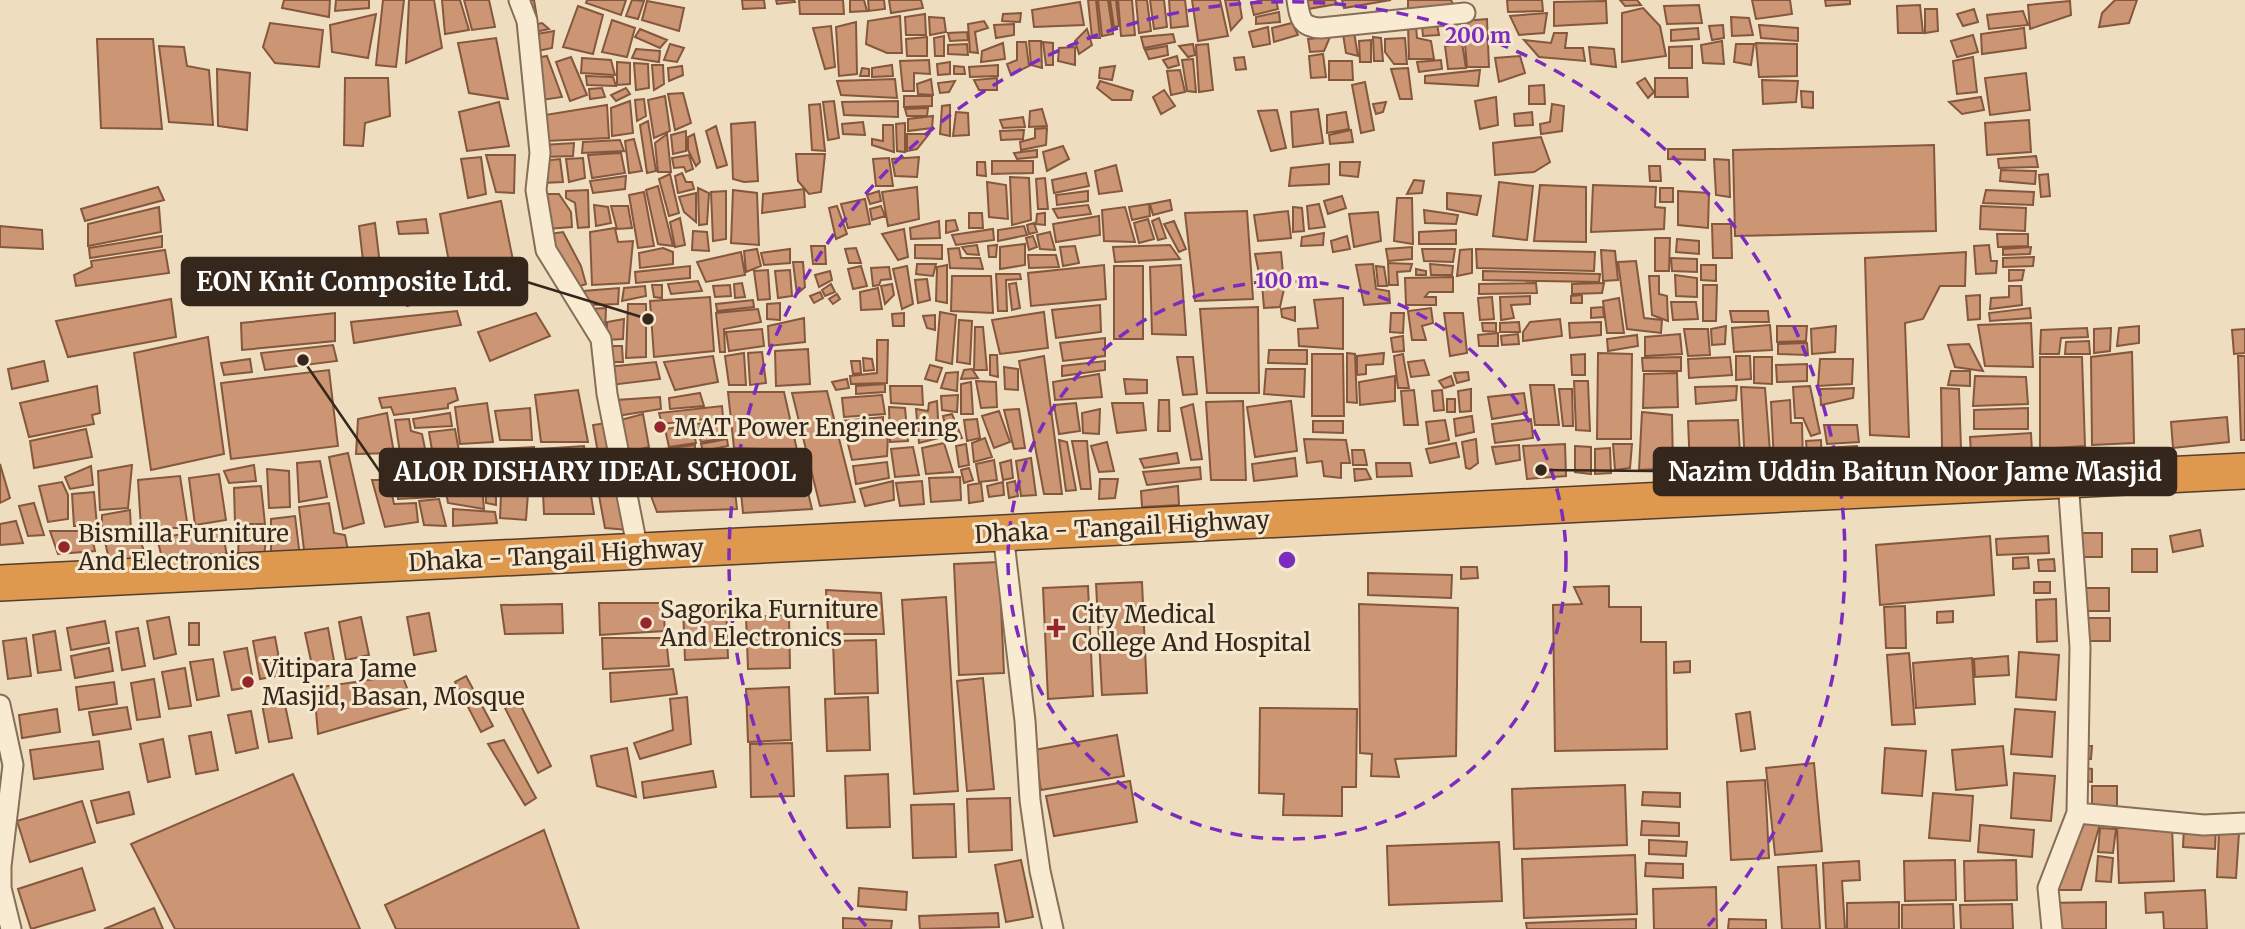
<svg xmlns="http://www.w3.org/2000/svg" width="2245" height="929" viewBox="0 0 2245 929" font-family="Merriweather,serif">
<style>
.building{fill:#cc9574;stroke:#85573d;stroke-width:2}
.lines{fill:none;stroke-linecap:round;stroke-linejoin:round}
.street-casing{stroke:#866e57;stroke-width:23}
.highway-casing{stroke:#533d2c;stroke-width:38}
.street{stroke:#f9ebd2;stroke-width:19}
.highway{stroke:#de994e;stroke-width:35}
.ring{fill:none;stroke:#7b2cbf;stroke-width:3.5;stroke-dasharray:12 9}
.poi-dot{fill:#95272c;stroke:#f5e8ce;stroke-width:2.5}
.labels{text-anchor:middle;dominant-baseline:central;stroke-width:6;stroke-linejoin:round;paint-order:stroke}
.poi-label{font-size:24px;fill:#35271c;stroke:#f5e8ce;text-anchor:start}
.street-label{font-size:24px;fill:#35271c;stroke:#f5e8ce}
.centre{fill:#7b2cbf;stroke:#f5e8ce;stroke-width:3.5}
.ring-label{font-size:21px;text-anchor:middle;font-weight:bold;fill:#7b2cbf;stroke:#f5e8ce;stroke-width:6;stroke-linejoin:round;paint-order:stroke}
.leader{fill:none;stroke:#35271c;stroke-width:2.5}
.callout-dot{fill:#35271c;stroke:#f5e8ce;stroke-width:2.5}
.callout{fill:#35271c;stroke:#35271c;stroke-width:2.5}
.callout-label{font-size:26px;text-anchor:middle;font-weight:bold;fill:#fff}
</style>
<rect width="100%" height="100%" fill="#eedebf"/>
<!-- building -->
<path class="building" d="M284,0H330L329,17L282,8Z
M336,0H369V8L335,11Z
M383,0H404L396,67L376,65Z
M409,0H434L442,48L406,63Z
M442,0H460L469,30L445,34Z
M464,0H489L495,27L472,30Z
M516,0H534L537,18L521,22Z
M587,0H626L621,15L586,3Z
M632,0L644,1L638,19L626,16Z
M742,0H764L765,8L743,9Z
M776,0H794L795,2L777,4Z
M799,0H843L844,14H800Z
M850,0H864L867,11L850,12Z
M868,0H884L885,9L869,11Z
M889,0H921L923,8L891,13Z
M1088,0H1096L1100,38H1092Z
M1098,0H1108L1113,34L1102,36Z
M1110,0H1116L1119,26L1114,27Z
M1118,0H1132L1135,35L1121,36Z
M1136,0H1147L1151,31L1139,33Z
M1150,0H1164L1167,27L1154,29Z
M1169,0H1185L1188,26L1171,28Z
M1192,0H1220L1228,36L1198,41Z
M1225,0H1239L1242,18L1231,30Z
M1262,0H1276L1278,9L1254,15L1251,3Z
M1306,0H1335L1337,4L1308,9Z
M1342,0H1391L1344,8Z
M1408,0H1451L1454,6L1408,11Z
M1507,0H1542L1543,11L1508,12Z
M1620,0H1637L1641,5L1625,6Z
M1752,0H1790L1792,14L1756,19Z
M1825,0H1850V4L1826,6Z
M2115,0H2137L2129,23L2099,27L2102,13Z
M647,1L684,8L679,31L642,20Z
M1606,1L1607,23L1554,26V2Z
M2070,1L2071,15L2030,29L2028,5Z
M1080,2L1084,25L1034,27L1032,10Z
M1699,5L1702,23L1667,24L1664,6Z
M1920,5L1923,33H1898L1897,6Z
M578,6L603,15L593,54L563,47Z
M1643,8L1660,26L1666,56L1622,62V13Z
M1925,9H1937L1938,31L1925,33Z
M1974,9L1978,22L1963,26L1957,14Z
M2023,11L2028,25L1989,29L1987,15Z
M1279,12L1280,22L1256,24V17Z
M1021,13L1020,22L1002,21L1003,14Z
M1547,13L1544,33L1519,35L1510,16Z
M376,14L368,58L332,52L330,25Z
M925,14L926,35H906L905,17Z
M900,16L902,53H887L866,44L868,21Z
M929,17L944,18L946,32L930,35Z
M1731,17L1749,18L1753,35L1732,36Z
M1487,19L1489,67H1467L1463,21Z
M612,20L635,28L627,57L602,52Z
M984,21L988,28L975,32L978,53L970,52L968,24Z
M856,22L857,74L839,76L836,27Z
M270,23L323,30L319,67L275,63L263,47Z
M542,23L549,29L522,35L520,28Z
M1292,23L1298,35L1274,42L1272,28Z
M1014,24V35L996,38L994,25Z
M1437,24L1439,35L1423,36L1422,26Z
M1723,25L1724,38L1712,40L1709,26Z
M1759,25L1798,28V41L1761,38Z
M831,26L835,67L825,69L813,28Z
M1408,26H1416L1417,38L1431,41L1434,59H1409Z
M1268,27L1270,44L1253,47L1249,32Z
M1698,28L1699,39L1671,41V30Z
M2024,28L2026,48L1982,54L1981,34Z
M640,29L667,40L660,48L635,37Z
M1087,29L1092,45L1079,54L1075,41Z
M554,31L552,48L533,52L531,35Z
M967,32L968,40L950,41L948,33Z
M1354,32L1358,56L1346,53L1343,34Z
M1554,33H1567L1565,48H1583L1585,61L1539,57L1524,40L1551,43Z
M1173,34L1175,42L1144,48L1141,37Z
M1973,35L1978,52L1957,57L1951,41Z
M944,36V56H935L934,38Z
M927,37V56H907L906,39Z
M1330,37L1324,51L1310,52L1308,39Z
M1373,37L1381,38L1383,61H1374Z
M496,38L508,99L469,93L458,43Z
M1405,38L1407,64H1394L1385,52V39Z
M97,39H153L162,129L101,128Z
M1371,40V62H1360L1359,41Z
M1029,41H1041L1042,68L1031,65Z
M1722,41L1724,64L1703,63L1701,45Z
M1017,42H1026L1029,66L1011,75L1007,64L1017,60Z
M1043,42L1053,43V65H1046Z
M1003,43L1005,59L981,62L982,51Z
M1462,43L1466,68L1448,69L1445,46Z
M1756,43L1797,44V76L1759,77Z
M670,44L684,48L677,62L664,60Z
M967,44L968,55L948,54V45Z
M1193,44L1195,55L1188,57L1179,46Z
M1208,44L1213,90L1199,92L1196,45Z
M1736,44H1754L1751,65L1734,62Z
M159,46L184,47L187,66L209,70L213,125L169,122Z
M1167,46L1168,55L1149,59L1145,50Z
M1692,46V68H1669V47Z
M1075,47V65L1058,61L1059,48Z
M1589,47L1614,49L1616,67L1591,64Z
M636,49L660,51L659,62L632,58Z
M1323,54L1326,77L1311,78L1309,56Z
M547,56L562,97L535,101L524,60Z
M1177,56L1179,65L1168,68L1163,60Z
M1520,56L1525,73L1499,82L1495,58Z
M571,57L587,95L570,101L556,62Z
M1244,57L1246,69L1236,70L1234,58Z
M1973,57L1977,92L1957,94L1953,61Z
M582,58L611,60L615,75L581,73Z
M1193,59L1196,92L1187,91L1182,60Z
M929,60L930,74L914,73V91H903L900,61Z
M1441,60L1442,69L1419,72L1417,62Z
M1329,61H1352L1353,80H1329Z
M617,62L630,63V84L617,85Z
M950,62V74L938,75L937,64Z
M634,63L648,64L649,88L636,90Z
M652,65H663L664,84L654,90Z
M892,65L893,76L872,77V68Z
M998,65V76L970,77L969,67Z
M682,66L683,75L669,81L668,68Z
M954,66L964,67L965,74H954Z
M1115,66L1112,80L1099,78L1100,68Z
M862,68L869,69V76H860Z
M1408,68L1412,99H1400L1391,69Z
M217,69L250,73L247,130L218,126Z
M1180,70L1185,92L1171,95L1167,71Z
M1480,70L1478,86L1425,83V76Z
M2026,73L2030,110L1990,115L1985,78Z
M586,76L613,77L616,86L587,85Z
M345,78H388L390,116L365,123L363,146L344,145Z
M997,78V90H979L974,80Z
M1645,78L1654,92L1648,98L1637,83Z
M1655,78H1687L1688,97H1655Z
M895,79L897,98L841,95L837,81Z
M931,79L933,95L918,94L917,84Z
M1762,80L1798,81L1796,102L1763,104Z
M955,81L949,92L940,93L938,83Z
M1100,81L1133,91L1131,100H1112L1097,88Z
M1365,82L1374,130L1361,133L1352,85Z
M1544,85L1545,104H1529V86Z
M602,88L605,97L590,99L589,89Z
M626,88L630,94L616,101L611,95Z
M1164,90L1175,106L1161,114L1153,97Z
M1801,91L1813,92V108L1802,107Z
M683,93L691,123L675,130L668,94Z
M665,96L670,131L654,138L648,100Z
M904,96H932V106L904,107Z
M1496,97L1498,125L1480,129L1475,101Z
M1981,97L1984,110L1962,114L1949,102Z
M644,99L646,116L637,121L635,100Z
M630,101L633,133L612,136L611,108Z
M834,101L839,138L828,140L823,102Z
M898,101V117L844,115L842,102Z
M499,102L509,146L467,151L459,112Z
M1386,102L1383,112L1376,114L1373,104Z
M820,104L825,151L812,150L809,105Z
M1552,104L1564,106L1562,131L1541,134L1540,124L1550,122Z
M607,105L609,138L546,141L545,115Z
M950,105V136L940,134L942,106Z
M928,108L927,116H907L905,109Z
M1042,109L1047,126L1029,127L1030,111Z
M1318,109L1323,143L1293,147L1291,112Z
M1277,110L1286,148L1271,151L1258,111Z
M956,112L968,113L969,135L953,136Z
M1346,112L1349,129L1327,133V115Z
M1532,112L1533,125L1515,126L1514,114Z
M933,116L932,128L908,131V119Z
M1023,117L1025,127L1003,128L1000,120Z
M2029,120L2031,152L1987,155L1985,123Z
M648,121L656,171L647,173L640,125Z
M755,122L758,181L744,182L733,179L731,124Z
M863,122L865,135L843,134L842,124Z
M905,123V152L897,151L896,124Z
M883,125H893L894,152L872,145V139L883,141Z
M716,126L727,165L717,168L706,131Z
M1047,128L1046,145L1021,150L1020,142L1035,138V129Z
M1024,130L1023,139L1001,140L1000,131Z
M1351,130L1353,142L1330,144L1329,135Z
M686,131V151L673,154L671,135Z
M667,134L671,172H658L655,143Z
M694,134L700,162L696,166L688,150V137Z
M907,134H929L917,149L907,151Z
M1541,137L1550,162L1534,172L1495,175L1493,143Z
M634,139L642,171L629,173L625,141Z
M620,140L624,151L582,153L583,142Z
M574,143L573,156L543,157V145Z
M1934,145L1936,231L1735,236L1733,150Z
M1063,146L1069,159L1047,171L1043,152Z
M1668,149H1705V160L1668,159Z
M1037,150V157L1017,159L1014,153Z
M621,153L625,173L592,178L588,155Z
M796,154H825L821,192L809,194L798,181Z
M486,155H515L514,193L496,192Z
M689,155L693,169L686,172L684,167L674,168L672,158Z
M2036,156L2038,167L1999,168L1998,159Z
M481,157L486,194L468,198L461,159Z
M919,157L917,177L895,176L892,159Z
M583,158L585,178L569,182L566,159Z
M889,158L893,186H876L873,159Z
M560,159L563,182L542,183V161Z
M1714,159L1729,160L1730,197L1716,195Z
M992,161H1033V173L992,174Z
M977,162H985L986,176L977,175Z
M1340,162H1360L1358,177L1340,175Z
M1329,164V184L1289,186L1291,168Z
M1116,165L1122,191L1099,194L1095,171Z
M1649,166H1660L1661,181H1650Z
M2001,170L2036,171L2035,184L2000,181Z
M682,173L686,182H692L694,189L678,193L675,176Z
M1086,173L1089,186L1054,193L1052,180Z
M670,174L679,213L669,216L659,179Z
M2048,174L2050,196L2041,197L2039,175Z
M626,176L625,189L593,193L590,181Z
M1010,177L1029,178L1031,220L1012,225Z
M1045,178L1048,209H1038L1036,179Z
M1414,180L1424,181L1422,193L1407,194Z
M987,182L1006,185L1008,219L989,217Z
M1499,182L1533,186L1527,240L1493,236Z
M1540,185L1586,187V242L1534,241Z
M1593,185L1656,187L1655,207L1665,208L1664,229L1591,232Z
M658,186L673,246L658,244L646,190Z
M158,187L164,200L85,221L81,209Z
M917,187L919,219L888,226L882,192Z
M698,188L709,193L707,224L699,225Z
M1660,188H1673V202H1660Z
M804,189L805,207L762,213L763,194Z
M588,190L589,227L578,228L575,203L566,198V191Z
M733,190L757,193L759,245L731,243Z
M1986,190L2034,192L2033,205L1983,203Z
M726,191V239L713,241L711,192Z
M879,191L881,201L870,204L867,195Z
M1088,191V201L1057,205L1056,195Z
M1678,191L1709,193L1708,228L1678,225Z
M644,192L654,246L638,248L629,195Z
M696,193V222L684,212L679,197Z
M1447,193L1481,196L1477,215L1447,209Z
M547,194H559L571,212L572,227L547,229Z
M1342,196L1346,208L1328,214L1324,201Z
M1397,198H1412L1413,244L1394,241Z
M865,199L870,224L848,228L841,204Z
M1170,200L1172,210L1153,215L1150,204Z
M501,201L517,280L455,294L440,214Z
M1149,204L1150,216L1132,220L1129,207Z
M1319,204L1325,227L1309,229L1307,206Z
M594,205L608,207L611,223L596,226Z
M1088,205L1091,214L1058,218L1053,209Z
M611,206H628L632,228L617,229Z
M837,206L847,234L836,239L829,208Z
M881,206L885,216L872,220L870,209Z
M1981,206L2026,208L2025,231L1980,229Z
M159,207L161,232L88,246V224Z
M1125,207L1135,242L1104,241L1102,210Z
M1293,207L1302,208L1304,231L1293,232Z
M1424,210L1458,215L1456,224L1425,223Z
M1247,211L1253,299L1195,301L1185,213Z
M1288,211L1291,238L1258,241L1254,215Z
M1378,212L1381,241L1354,247L1349,214Z
M969,213H982L983,228H969Z
M1045,213V225L1036,224L1037,214Z
M1099,216L1100,235L1056,242L1053,224Z
M680,218L685,245L675,247L670,222Z
M1159,218L1166,238L1158,240L1152,221Z
M426,219L428,233L399,234L397,222Z
M1148,219L1154,239L1139,243L1134,223Z
M955,220L958,230L946,233V221Z
M939,221L940,238L911,239L910,228Z
M1174,221L1186,249L1179,252L1164,224Z
M375,223L383,290L367,295L359,226Z
M1034,223L1037,232L1029,234L1027,225Z
M1712,224H1731L1732,258H1713Z
M0,226L42,230L43,249L0,247Z
M1024,226L1027,235L998,241V230Z
M615,228L618,242L633,241L629,283L592,285L590,232Z
M904,229L908,257L898,260L882,234Z
M993,229L994,240L956,245L952,235Z
M1456,230V244H1419V232Z
M693,231L707,232L709,251L692,250Z
M563,232L581,266L586,284L574,288L550,249L549,234Z
M1050,232L1055,250L1040,249L1037,235Z
M1324,233L1323,245L1301,246L1302,237Z
M1997,234H2028V246L1998,247Z
M162,236V247L90,258L89,248Z
M1033,236L1037,247L1029,250L1026,238Z
M1347,236L1350,249L1333,252L1331,241Z
M1655,238H1670L1669,271H1655Z
M1677,239L1699,241V254L1676,252Z
M1025,244V265L1000,269V247Z
M915,245H942V259L915,258Z
M977,245L979,255L967,254L962,247Z
M997,245L996,257H989L988,246Z
M1170,245L1180,259L1115,262L1113,247Z
M1989,245L1991,261H1997L1996,273L1976,274L1974,246Z
M811,246H825L826,264H813Z
M1075,246L1079,263L1063,266L1060,247Z
M1412,247V259L1388,261L1386,249Z
M2031,247L2030,254L2003,255V249Z
M663,248L673,252V264L640,268L639,253Z
M856,248L861,263H849L845,249Z
M959,248L961,258H980L983,269L950,268L948,249Z
M757,249L761,266L746,272L744,251Z
M790,249V263L764,265L761,253Z
M1422,249H1455L1453,262L1424,261Z
M1472,249V273L1457,276L1460,250Z
M1476,249L1595,252L1594,271L1477,268Z
M165,250L169,273L76,286L74,275L92,267L91,261Z
M1601,250L1615,251L1618,280L1603,281Z
M741,252L745,275L706,282L697,262Z
M1281,252L1283,273L1260,278L1255,254Z
M1966,252L1965,286H1940L1923,319L1905,323L1909,437L1870,435L1865,258Z
M1028,255H1056L1059,267L1029,268Z
M2034,257L2033,266L2003,267V258Z
M1671,258L1697,259V272L1672,271Z
M1636,261L1644,318L1662,320L1661,333L1627,329L1618,262Z
M793,262H803L805,287L797,294Z
M1388,263L1412,264L1410,271L1397,272L1398,285H1389Z
M917,264H936L933,276L916,274Z
M1373,264L1376,289L1389,291L1390,303L1364,305L1356,265Z
M1430,264L1453,266L1452,275H1431Z
M947,265V303L936,301L937,267Z
M1104,265L1106,299L1031,306L1028,273Z
M1181,265L1186,335L1152,334L1150,267Z
M1701,265H1716V281L1701,280Z
M419,266L436,298L407,306L396,273Z
M690,266V278L636,283L635,272Z
M861,266L867,286L853,289L848,269Z
M907,266L913,304L902,309L893,269Z
M1114,266H1143V339H1114Z
M1376,266L1384,267L1387,286H1378Z
M889,267L891,279L881,280L879,285L873,286L871,268Z
M1416,269L1426,271V275H1416Z
M768,270L770,299L758,300L754,271Z
M790,270L792,296L778,298L775,271Z
M2009,270H2024L2022,280L2009,281Z
M830,271L832,280L819,287L815,275Z
M1483,271L1600,274L1599,282L1483,280Z
M996,274H1020L1021,279L1006,280L1007,311H998Z
M1675,275L1697,278V297L1676,296Z
M952,276H991L993,313L951,311Z
M1649,276H1659V294L1667,296L1668,321L1652,315Z
M1453,277V292H1429L1425,297H1436V305H1406L1405,278Z
M927,279L930,300L918,303L915,280Z
M1286,280L1280,307L1264,308L1262,284Z
M698,281L702,291L671,294L668,284Z
M742,283L745,297L735,298L734,284Z
M1016,283L1020,308L1012,310L1009,284Z
M1536,283L1537,293L1479,294V284Z
M1604,283L1602,293L1572,294V284Z
M831,284L835,292L825,296L822,290Z
M892,284L894,295L885,304L881,286Z
M652,285H662V298L654,297Z
M730,285L731,296L715,297L713,286Z
M1703,285H1717L1716,321H1703Z
M645,286L646,296L622,301L624,288Z
M2009,286H2021L2022,305L1990,309L1991,298L2009,297Z
M619,288L618,304L590,305L584,291Z
M878,288L882,309L861,310L860,292Z
M820,292L823,298L814,303L810,296Z
M837,294L840,299L833,304L829,299Z
M1582,295V303H1571V296Z
M1980,295V319L1968,320L1966,296Z
M1530,296V304L1511,305L1514,318L1501,320L1500,297Z
M710,297L714,351L654,357L650,301Z
M1492,297L1494,319L1480,320L1478,298Z
M1343,298V349L1299,346L1298,329L1318,328L1314,300Z
M1619,298L1624,333H1607L1603,301Z
M171,299L176,337L68,357L56,321Z
M753,300L754,307L717,311L716,304Z
M1671,302H1696L1698,319L1673,320Z
M780,303V320L767,319V304Z
M628,304H646V357L626,358Z
M1100,305L1101,332L1056,338L1052,310Z
M1258,307L1259,393H1207L1200,309Z
M1295,307V321L1282,317L1281,309Z
M1603,307L1604,317L1591,318V308Z
M606,308L605,332L590,309Z
M1431,308L1433,323L1422,326L1426,340H1412L1408,311Z
M2030,308L2031,318L1990,321L1989,313Z
M758,309L761,322L724,329L725,352H720L716,313Z
M457,311L461,325L354,343L351,322Z
M1730,311H1768L1769,322H1732Z
M940,312L956,315L952,364L936,360Z
M1044,312L1048,348L1000,354L992,320Z
M335,313V341L242,350L241,323Z
M536,313L550,336L490,361L478,332Z
M904,313V326H893L892,314Z
M1391,313H1404L1403,333L1390,332Z
M1444,313H1463L1467,353L1450,356Z
M935,315V330L927,328L923,316Z
M804,318L805,342L769,346L768,326Z
M624,319L623,339L607,340V322Z
M1560,319L1562,336L1523,341V332L1530,322Z
M959,320L972,321L970,364L957,362Z
M1519,322L1520,332H1500V323Z
M1601,322V335L1570,338L1569,323Z
M1482,323H1496V332L1483,331Z
M2031,323L2033,367L1985,366L1978,325Z
M1770,325L1772,350L1734,352L1732,328Z
M1726,326L1725,344L1712,345L1711,329Z
M1777,326H1807L1806,341L1777,342Z
M1836,326L1835,352L1812,354L1811,329Z
M2139,326V343L2117,346L2119,328Z
M975,327H983L987,370H974Z
M2087,328L2088,337L2061,338L2059,354H2040L2041,330Z
M2111,328L2110,351L2094,353V329Z
M762,329L764,346L729,351L726,332Z
M1684,329H1708L1710,355L1688,356Z
M2245,329V353L2234,354L2232,330Z
M1498,333V346H1479L1478,335Z
M1518,334L1519,344L1502,345L1501,336Z
M1680,334L1682,354L1645,356V337Z
M1637,335L1638,346L1608,351L1607,339Z
M1403,336L1404,351L1393,352L1391,338Z
M208,337L224,454L151,470L134,353Z
M1105,338V356L1063,361L1060,343Z
M877,340H888L887,383L851,384L850,376L877,373Z
M2089,341L2090,354H2065L2066,342Z
M1807,343L1808,355L1778,354V344Z
M1969,344L1983,371L1955,367L1948,345Z
M333,345L337,361L265,370L261,353Z
M608,346H622L623,362H606Z
M808,349L810,384L776,386L775,351Z
M1269,350H1307V364L1268,363Z
M762,352L766,383L750,385L748,353Z
M2132,352L2134,443L2092,445L2091,357Z
M744,353L746,385H729L725,356Z
M1347,353L1355,354L1357,403L1347,402Z
M1384,353L1383,364L1366,365V374L1357,375V356Z
M1598,353L1632,354L1631,439H1597Z
M1312,354H1343L1344,416H1312Z
M1403,354L1404,361L1409,388H1398L1394,356Z
M1585,354V375H1572L1571,355Z
M990,355H997L998,377L990,375Z
M713,356L718,382L675,390L664,362Z
M1044,356L1062,494H1044L1019,361Z
M1736,356H1750L1751,379L1736,380Z
M2238,356H2245V440H2241Z
M1177,357H1193L1197,394L1183,395Z
M1681,357V371H1643L1642,358Z
M1730,357L1732,375L1689,378L1688,359Z
M1754,357H1772V384L1754,383Z
M2040,357H2082L2085,446L2040,449Z
M863,358L872,359L874,370L864,371Z
M250,359L252,372L224,375L221,363Z
M1820,359H1853L1852,384L1818,386Z
M1424,360L1429,375L1411,377L1408,362Z
M44,361L48,381L12,389L8,369Z
M851,361H860L861,373L853,374Z
M1105,361V370L1062,376V366Z
M656,362L660,379L611,385L607,367Z
M1807,364V381L1777,382L1776,365Z
M930,365L942,368L937,382L925,379Z
M1004,367L1018,369V390L1005,389Z
M972,369L978,378L961,379L964,370Z
M1266,369H1305L1304,397L1264,394Z
M329,370L338,446L231,459L221,383Z
M1951,371H1970V386L1948,385Z
M958,372L957,391L941,388L946,373Z
M1468,372L1469,380L1457,383L1454,373Z
M1677,373L1678,407L1643,408L1644,374Z
M1099,374L1102,397L1055,400L1053,382Z
M1395,376V401L1360,405L1359,382Z
M1451,376L1454,385L1444,388L1439,381Z
M1975,376L2026,377L2028,404L1973,406Z
M847,379L849,388L836,390L832,382Z
M1124,379L1147,380V393L1126,394Z
M976,381L996,382L997,407L981,408Z
M1574,381H1588L1590,431L1576,430Z
M971,382L973,414H961V384Z
M885,384V392L856,394V386Z
M1530,385H1554L1559,425H1535Z
M97,386L100,413L92,415L94,424L29,437L20,403Z
M890,386H922L923,405L891,403Z
M1737,386L1736,400L1696,404L1695,387Z
M1810,386L1820,433L1811,436L1803,418H1795L1793,387Z
M1741,387L1765,388L1771,464L1745,465Z
M455,388L458,400L448,404V408L394,415L391,407L382,408L379,398Z
M1854,388L1853,398L1821,405L1820,389Z
M1941,388L1959,389L1961,449L1942,448Z
M1471,389V411L1460,412L1458,391Z
M1559,389H1572L1573,426H1563Z
M578,390L588,442H541L535,395Z
M1414,390L1418,425H1404L1401,391Z
M1442,390L1444,410L1434,411L1432,391Z
M827,391L855,502L820,506L792,393Z
M728,392H784L797,450L734,448Z
M700,393L704,406L670,409L669,398Z
M1524,393L1527,413L1492,419L1488,397Z
M882,395L885,414L844,417L842,398Z
M958,395L957,412L942,410L941,396Z
M660,397L661,409L617,416L616,400Z
M1447,399H1455V412H1447Z
M1159,400H1169L1170,431H1158Z
M1790,400L1791,423H1802L1803,463H1774L1771,402Z
M937,401L939,438L919,443L916,409L928,411L929,403Z
M1243,401L1246,480H1211L1206,402Z
M1291,401L1297,451L1255,457L1247,407Z
M487,403L493,442L460,444L455,407Z
M1076,403L1080,431L1059,434L1054,405Z
M1112,403H1143L1146,430L1117,433Z
M1193,404L1202,459L1191,460L1181,408Z
M722,406L723,417L662,424L659,413Z
M889,407L905,408L908,441L890,442Z
M530,408L532,440H500L495,411Z
M2028,408V429H1974V410Z
M1019,409L1025,448L1014,449L1004,410Z
M1100,409L1099,434L1083,433L1082,413Z
M999,411L1010,442L994,448L982,416Z
M1642,412L1672,415L1673,468L1639,470Z
M387,413L394,453L356,454L358,419Z
M450,413L452,426L415,428L413,419Z
M643,414L649,447L624,453L617,421Z
M952,414L962,438L949,441L943,416Z
M1472,416L1474,432L1456,436L1454,419Z
M883,417V433L844,439L842,421Z
M2227,417L2229,442L2173,448L2171,422Z
M409,419L411,431L422,434L428,463L423,464L415,451L400,453L395,420Z
M977,419L980,438L967,441L964,420Z
M1531,419L1533,438L1495,443L1492,424Z
M723,420L727,438L701,442L696,424Z
M1445,420L1449,440L1429,444L1426,422Z
M1738,420L1741,469L1690,468L1688,421Z
M1313,421H1343V433L1313,432Z
M607,423L612,452L598,453L593,425Z
M692,425L696,443L669,447L665,429Z
M1824,425H1857L1859,442L1827,444Z
M86,429L92,457L34,468L30,441Z
M455,429L459,451L477,449L479,470L435,469L429,432Z
M2031,433L2032,453L1971,454L1970,437Z
M888,435L887,456L852,460L847,440Z
M985,438L992,457L974,462L972,443Z
M727,439L728,446L703,451L701,444Z
M1304,439L1346,440L1350,463H1341V478L1324,476L1322,461L1307,463Z
M1476,439L1478,463L1470,469L1466,468L1462,442Z
M1059,440L1067,442L1076,490L1066,491Z
M1821,440L1822,465L1808,466L1806,441Z
M1072,441H1087L1091,489H1081Z
M1107,442L1114,471L1099,472L1091,446Z
M944,443L953,472L926,474L922,448Z
M1456,443L1459,457L1430,463L1426,449Z
M966,444L969,465L959,467L956,446Z
M1565,444L1566,476L1527,479L1523,446Z
M1613,444H1632L1630,468L1615,470Z
M695,445V452L664,457L663,449Z
M1519,445L1520,460L1496,464L1492,447Z
M584,446L586,461L542,468L540,449Z
M1575,446L1591,447V474L1575,472Z
M1857,446L1859,462L1826,464L1824,448Z
M534,447V482L507,486L502,449Z
M913,447L919,475L895,477L891,449Z
M1610,448L1611,473L1595,474V449Z
M1352,450H1364L1367,465H1353Z
M731,452L737,509L657,512L639,464Z
M348,453L364,523L343,529L329,457Z
M1177,453L1179,463L1144,468L1140,459Z
M611,456L629,530L605,528L592,458Z
M1031,458L1036,495L1021,496L1016,461Z
M1295,458L1297,476L1254,481L1252,464Z
M800,459L812,509L743,513L738,462Z
M994,460L997,480L979,482L976,464Z
M1011,460L1013,478L1003,480L1000,463Z
M320,461L327,497L299,502L297,463Z
M887,462L889,478L856,484L853,466Z
M1376,463H1410L1412,476L1377,477Z
M0,464L10,498L0,503Z
M132,465L128,508L100,510L98,471Z
M254,465L256,481L229,483L224,471Z
M586,465L594,514H544L542,471Z
M91,466L93,485L70,489L65,477Z
M1200,467L1201,479L1147,485L1143,472Z
M969,468L973,480L964,483L961,470Z
M267,469L289,471L290,507L269,508Z
M1354,469H1366L1371,479L1355,481Z
M496,473V505L486,503L485,476Z
M219,474L226,520L195,525L189,478Z
M180,476L188,528H141L138,480Z
M433,476L435,497L398,499L397,482Z
M481,476L484,509L448,503L444,481Z
M960,477L961,500L931,502L929,478Z
M1100,479H1118L1115,498L1099,499Z
M372,480H389L394,504L416,503L418,522L385,527Z
M893,481L894,500L865,506L860,489Z
M922,481L924,504L900,506L896,483Z
M1015,481L1018,496L1009,498L1007,483Z
M62,482L68,495V519L48,522L39,486Z
M1003,482L1004,495L989,497L987,486Z
M981,483L983,501L969,503L968,485Z
M261,486L265,524H235L234,488Z
M1178,486L1179,505L1142,507L1141,491Z
M94,492L97,526H74L72,494Z
M528,493L526,520L500,518L501,495Z
M439,499L446,526L424,525L419,501Z
M34,503L44,535L28,536L19,506Z
M329,503L334,533L345,535L348,551L304,550L299,507Z
M453,509L495,512L497,523L453,526Z
M130,510L131,531L102,535V515Z
M295,516L300,557L271,554V519Z
M16,521L23,543L0,545V524Z
M222,528L227,556L163,562L157,538Z
M267,528L264,558H238L239,531Z
M2200,530L2203,546L2173,552L2170,536Z
M50,531H91L95,551L58,554Z
M2077,533H2102V557H2077Z
M1990,536L1994,595L1880,605L1876,545Z
M2048,536L2049,553L1997,555L1996,539Z
M138,537L149,561L110,563L105,542Z
M2132,549H2157V572H2132Z
M2028,557L2029,568L2013,569V558Z
M2054,559L2055,571H2039L2038,560Z
M999,562L1004,673L959,675L954,564Z
M1461,567H1477L1478,578L1461,579Z
M1368,573L1452,575L1451,598L1368,595Z
M1142,582L1147,693L1102,695L1096,584Z
M2034,582H2050V593H2034Z
M1088,586L1093,696L1048,699L1043,588Z
M1609,586V607H1641V642H1666L1667,749L1555,751L1553,605L1582,604L1574,587Z
M2084,588H2109V611H2084Z
M826,590L881,593L884,634H828Z
M946,597L958,791L914,794L902,600Z
M2056,599L2057,641L2037,642L2036,600Z
M599,603H663L665,631L600,635Z
M562,604L563,633L505,634L501,605Z
M1359,604L1458,608L1456,756L1395,759L1399,777L1371,776L1372,754L1360,753Z
M726,605L728,658L685,660L683,607Z
M1905,606L1906,648H1886L1884,607Z
M1953,611V622L1937,623V612Z
M429,613L436,651L414,655L407,617Z
M789,615L790,668L748,669L746,617Z
M169,617L176,654L154,659L147,621Z
M361,617L369,655L346,660L339,622Z
M2085,618H2110V641H2085Z
M105,621L109,643L71,650L67,628Z
M189,623H199V645H189Z
M138,628L145,666L122,670L116,632Z
M328,628L335,666L313,670L305,633Z
M55,631L61,670L38,673L33,635Z
M275,637L282,675L260,679L253,641Z
M26,638L31,676L8,679L3,641Z
M602,638H666L669,666L603,669Z
M876,640L878,693L835,694L833,641Z
M109,648L113,671L75,678L71,656Z
M247,648L254,686L232,690L224,652Z
M2019,652L2059,655L2056,700L2016,697Z
M1909,653L1915,724L1892,725L1887,655Z
M2008,656L2009,675L1975,677L1974,659Z
M1972,658L1975,704L1916,708L1913,663Z
M213,659L219,696L197,700L190,662Z
M1690,661V672L1674,673V662Z
M185,668L191,706L169,709L162,672Z
M673,669L677,694L611,702L610,673Z
M402,675L414,706L318,734L314,688Z
M466,676L493,726L481,732L455,682Z
M983,678L994,789L967,791L957,681Z
M154,679L160,717L137,720L131,683Z
M114,682L117,704L79,710L76,687Z
M789,687L791,740L748,742L746,689Z
M687,697L691,744L640,759L634,743L673,730L670,699Z
M868,697L870,750L827,751L825,699Z
M284,700L292,738L269,742L262,704Z
M519,702L551,766L538,773L505,708Z
M127,707L131,729L93,735L89,712Z
M1260,708L1357,709L1356,787H1342V816L1283,815L1284,794L1259,793Z
M57,709L60,732L22,738L19,715Z
M2015,709L2055,712L2052,757L2011,754Z
M251,711L258,748L236,753L228,715Z
M1750,712L1755,749L1741,751L1736,714Z
M211,732L218,770L196,774L189,736Z
M1117,735L1124,776L1041,790L1034,750Z
M163,739L170,777L148,782L140,744Z
M504,740L536,798L525,805L488,744Z
M99,741L103,769L34,779L30,750Z
M792,743L794,796L751,797L750,744Z
M2003,746L2007,785L1956,790L1952,750Z
M2082,746H2092L2091,759H2082Z
M627,748L636,797L597,786L591,756Z
M1885,748L1926,751L1922,796L1882,793Z
M1814,763L1822,851L1775,855L1766,768Z
M2083,768L2092,769V782L2082,781Z
M713,771L716,787L644,798L642,782Z
M2014,773L2055,776L2051,821L2011,818Z
M293,774L360,929H175L131,844Z
M888,774L890,827L847,828L845,776Z
M1765,780L1769,858L1731,860L1727,782Z
M1130,781L1137,822L1054,836L1046,796Z
M1625,785L1627,845L1514,849L1512,789Z
M2092,786H2117V810H2092Z
M129,792L134,814L97,823L91,801Z
M1643,792L1680,793V807L1642,805Z
M1933,793L1973,796L1970,841L1929,838Z
M1010,798L1012,850L969,852L967,799Z
M82,801L95,842L30,862L17,821Z
M954,804L956,857L913,858L911,805Z
M2076,817L2100,824L2081,890H2055Z
M1642,821L1679,823V836L1641,835Z
M1980,825L2034,830L2032,857L1978,852Z
M2172,826L2174,881L2119,883L2117,828Z
M2184,827L2216,828L2215,849L2183,847Z
M2100,828L2116,829L2113,853L2098,852Z
M544,830L579,929H396L385,905Z
M2219,832L2239,833L2236,878L2217,877Z
M1649,840L1687,842L1686,856L1649,854Z
M1499,842L1502,901L1389,905L1387,846Z
M1635,855L1637,914L1524,918L1522,859Z
M2098,856L2113,858L2111,882L2096,881Z
M1021,860L1033,917L1006,922L995,865Z
M1955,860L1956,900L1905,901L1904,861Z
M2016,860L2017,900L1965,901L1964,861Z
M1859,861L1860,880L1842,881L1845,929H1826L1823,863Z
M1646,863L1683,864V878L1645,876Z
M1816,865L1820,929H1782L1778,867Z
M82,868L95,910L31,929L18,889Z
M1716,887L1717,929H1654L1653,889Z
M859,888L907,892L906,910L858,906Z
M2205,890L2207,929H2164L2163,912L2146,913L2145,893Z
M1899,902V929H1847V903Z
M2106,902V929H2047L2046,903Z
M1953,904L1954,929H1902V905Z
M2012,904L2013,929H1961L1960,905Z
M154,908L163,929H104L114,925Z
M998,913L999,927L920,929L919,916Z
M843,918L892,921L891,929H843Z
M1636,919V929H1527L1526,923Z
M1729,919L1766,920V929H1728Z"/>
<g class="lines">
<defs>
<path id="street" d="M519,0L527,21L540,153L536,190L546,250L601,339L607,394L638,551
M1297,0C1300,19 1301,27 1321,28L1465,13
M1003,533L1025,721L1030,800L1040,871L1053,929
M0,705L13,765L1,866V888L11,929
M2077,813L2204,825L2245,823
M2052,929L2048,888L2077,813L2080,647L2068,480"/>
<path id="highway" d="M0,583L2245,471"/>
</defs>
<!-- street casing -->
<use href="#street" class="street-casing"/>
<!-- highway casing -->
<use href="#highway" class="highway-casing"/>
<!-- street -->
<use href="#street" class="street"/>
<!-- highway -->
<use href="#highway" class="highway"/>
</g>
<!-- distance rings -->
<g class="ring">
<circle cx="1287" cy="560" r="279"/>
<path d="M866 926A558 558 0 1 1 1708 926"/>
</g>
<!-- markers -->
<g class="poi-dot">
<circle cx="660" cy="427" r="7"/>
<circle cx="64" cy="547" r="7"/>
<circle cx="646" cy="623" r="7"/>
<path d="M1052.5 617.5h7v7h7v7h-7v7h-7v-7h-7v-7h7z"/>
<circle cx="248" cy="682" r="7"/>
</g>
<g class="labels">
<!-- poi labels -->
<g class="poi-label">
<text x="674" y="427">MAT Power Engineering</text>
<text x="78" y="533">Bismilla Furniture<tspan x="78" dy="28">And Electronics</tspan></text>
<text x="660" y="609">Sagorika Furniture<tspan x="660" dy="28">And Electronics</tspan></text>
<text x="1072" y="614">City Medical<tspan x="1072" dy="28">College And Hospital</tspan></text>
<text x="262" y="668">Vitipara Jame<tspan x="262" dy="28">Masjid, Basan, Mosque</tspan></text>
</g>
<!-- street labels -->
<g class="street-label">
<text transform="translate(1122 527) rotate(-3)">Dhaka - Tangail Highway</text>
<text transform="translate(556 555) rotate(-3)">Dhaka - Tangail Highway</text>
</g>
</g>
<circle cx="1287" cy="560" r="10" class="centre"/>
<g class="ring-label">
<text x="1478" y="43">200 m</text>
<text x="1287" y="288">100 m</text>
</g>
<!-- callouts -->
<path class="leader" d="M648 319L527 282M1541 470L1654 471M303 360L380 472"/>
<g class="callout-dot">
<circle cx="648" cy="319" r="7"/>
<circle cx="1541" cy="470" r="7"/>
<circle cx="303" cy="360" r="7"/>
</g>
<g class="callout">
<rect x="182" y="258" width="345" height="47" rx="7"/>
<rect x="1654" y="448" width="522" height="47" rx="7"/>
<rect x="380" y="449" width="431" height="47" rx="7"/>
</g>
<g class="callout-label">
<text x="354" y="291">EON Knit Composite Ltd.</text>
<text x="1915" y="481">Nazim Uddin Baitun Noor Jame Masjid</text>
<text x="595" y="481">ALOR DISHARY IDEAL SCHOOL</text>
</g>
</svg>
